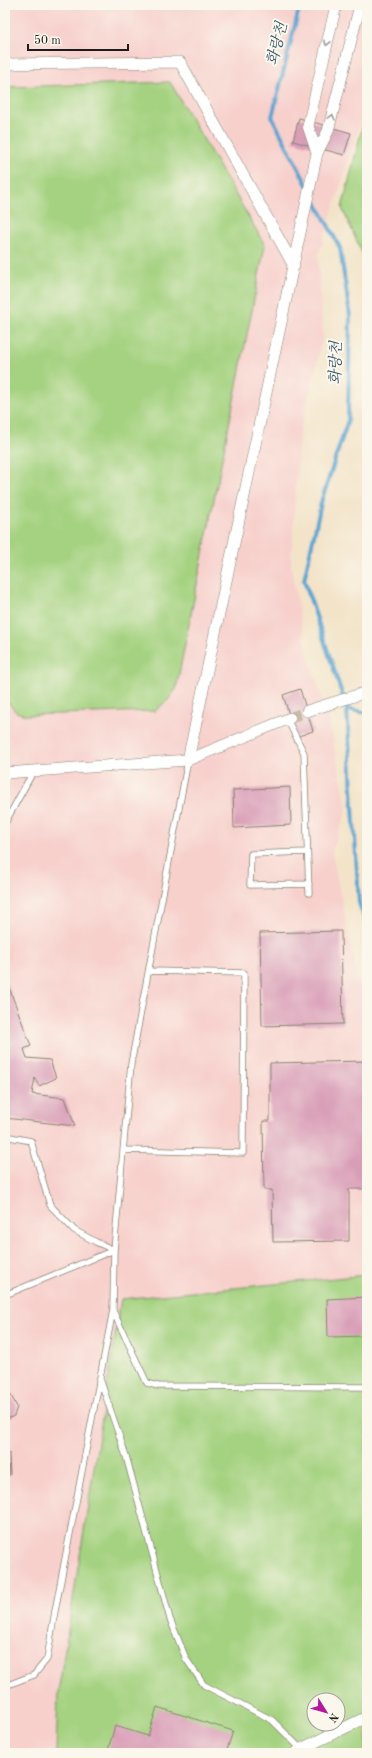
<svg xmlns="http://www.w3.org/2000/svg" width="372" height="1758" viewBox="0 0 372 1758" font-family="'Old Standard TT','Noto Serif KR',serif">
<style>
.built{fill:#f7d0cc}
.green{fill:#a4d280;stroke:#60774e;fill-rule:evenodd}
.lines{fill:none;stroke-linecap:round;stroke-linejoin:round}
.stream{stroke:#58a3d0;stroke-width:4}
.building{fill:#d99eb7}
.minor-tunnel{stroke:#c8bca6;stroke-width:11;stroke-dasharray:11 5.5;stroke-linecap:butt}
.service-casing{stroke:#888072;stroke-width:7}
.minor-casing{stroke:#888072;stroke-width:12}
.service{stroke:#fff;stroke-width:5.5}
.minor{stroke:#fff;stroke-width:11}
.oneway{stroke:#999}
.labels{text-anchor:middle;dominant-baseline:central;stroke-width:4;stroke-linejoin:round;paint-order:stroke}
.water-label{font-size:15px;font-style:italic;fill:#37596d;stroke:#fbf7ec}
</style>
<rect width="100%" height="100%" fill="#fbf7ec"/>
<filter id="ink" filterUnits="userSpaceOnUse"><feTurbulence type="fractalNoise" baseFrequency=".025" numOctaves="2"/><feDisplacementMap in="SourceGraphic" scale="8" xChannelSelector="R" yChannelSelector="G"/><feConvolveMatrix kernelMatrix="1 2 1 2 8 2 1 2 1" color-interpolation-filters="sRGB"/></filter>
<filter id="wash" filterUnits="userSpaceOnUse"><feTurbulence type="fractalNoise" baseFrequency=".012" numOctaves="4" result="noise"/><feDisplacementMap in="SourceGraphic" scale="16" xChannelSelector="R" yChannelSelector="G"/><feGaussianBlur stdDeviation="0.9" result="paint"/><feColorMatrix in="noise" values="0 0 0 0 0 0 0 0 0 0 0 0 0 0 0 0 0 1.4 0 .05"/><feComposite in="paint" operator="in"/></filter>
<g filter="url(#wash)">
<rect width="100%" height="100%" fill="#f3e4c9"/>
<!-- built -->
<path class="built" d="M5,5H367V92L355,141L318,256L323,338L299,436L291,566L307,654L328,715L347,808L332,853L357,977L367,1004V1275L121,1299L58,1693L56,1753H5Z"/>
<!-- green -->
<path class="green" d="M170,82L265,245L176,689L168,700L155,711L26,715L16,712L5,699V87Z
M367,108V264L342,208Z
M367,1275V1753H56L58,1693L121,1299ZM314,1700H338V1724H314Z"/>
<g class="lines">
<!-- stream -->
<path class="stream" d="M300,5L272,117L307,185
M311,193L340,248L350,316L348,420L322,499L304,580L347,709L367,713
M347,709L359,903L367,928"/>
</g>
<g id="blocks">
<!-- building -->
<path class="building" d="M299,118L351,133L344,155L293,141Z
M300,689L313,731L296,737L283,695Z
M290,787L291,825L234,828L233,790Z
M341,931L343,1024L262,1026L260,933Z
M5,984L8,985L31,1046L24,1049L27,1058L50,1060L56,1078L39,1086L35,1078L32,1094L65,1098L75,1126L5,1118Z
M367,1061V1189H349V1241L273,1242L272,1190H264L263,1121H270V1063Z
M5,1144L9,1145L6,1165H5Z
M367,1297V1336L328,1337L327,1299Z
M5,1389L8,1390L17,1407L14,1416L5,1420Z
M5,1453H9L10,1475H5Z
M157,1707L233,1731L226,1753H107L115,1726L148,1736Z"/>
</g>
</g>
<g filter="url(#ink)">
<use href="#blocks" fill-opacity="0" stroke="#888072" stroke-width="1"/>
<g class="lines">
<!-- minor-tunnel -->
<path class="minor-tunnel" d="M290,718L307,711"/>
<defs>
<path id="service" d="M287,719L304,753L309,893
M5,823L33,772
M307,852L251,854L250,885L309,884
M5,1136L31,1141L50,1205L74,1230L96,1242L114,1250L5,1295
M123,1150L243,1153L244,973L149,971
M113,1311L147,1383L158,1386L367,1387
M100,1379L126,1456L170,1619L186,1659L204,1685L272,1720L301,1749
M5,1686L34,1675L47,1659L55,1611L113,1310L114,1250L131,1064L188,760"/>
<path id="minor" d="M5,64L180,62L294,266
M317,153L308,126L336,5
M307,711L367,692
M188,760L290,718
M5,773L188,760L317,153L328,131L360,5
M296,1753L301,1749L367,1717"/>
</defs>
<!-- service casing -->
<use href="#service" class="service-casing"/>
<!-- minor casing -->
<use href="#minor" class="minor-casing"/>
<!-- service -->
<use href="#service" class="service"/>
<!-- minor -->
<use href="#minor" class="minor"/>
</g>
<!-- one-way arrows -->
<defs><path id="oneway-chevron" d="M-2-3.5L2.5 0L-2 3.5" fill="none" stroke-width="1.6" stroke-linecap="round" stroke-linejoin="round"/></defs>
<g class="oneway">
<use href="#oneway-chevron" transform="translate(327 43) rotate(103)"/>
<use href="#oneway-chevron" transform="translate(332 117) rotate(-76)"/>
</g>
</g>
<g class="labels">
<!-- water labels -->
<g class="water-label">
<text transform="translate(278 44) rotate(-76)">화랑천</text>
<text transform="translate(337 363) rotate(-89)">화랑천</text>
</g>
</g>
<!-- margin -->
<rect width="372" height="1758" fill="none" stroke="#fbf7ec" stroke-width="20"/>
<!-- north arrow -->
<g transform="translate(326 1712) rotate(127)"><circle r="19" fill="#fbf7ec" stroke="#a29f99"/>
<path d="M0-3L7 15L0 10L-7 15Z" fill="#b5179e"/>
<text y="-6" font-size="11" font-weight="bold" text-anchor="middle" fill="#1c1c1c">N</text>
</g>
<!-- scale -->
<path d="M28 44v6h100v-6" fill="none" stroke="#1c1c1c" stroke-width="2"/>
<text x="34" y="44" font-size="12" fill="#1c1c1c" stroke="#fbf7ec" stroke-width="3" paint-order="stroke">50 m</text>
</svg>
